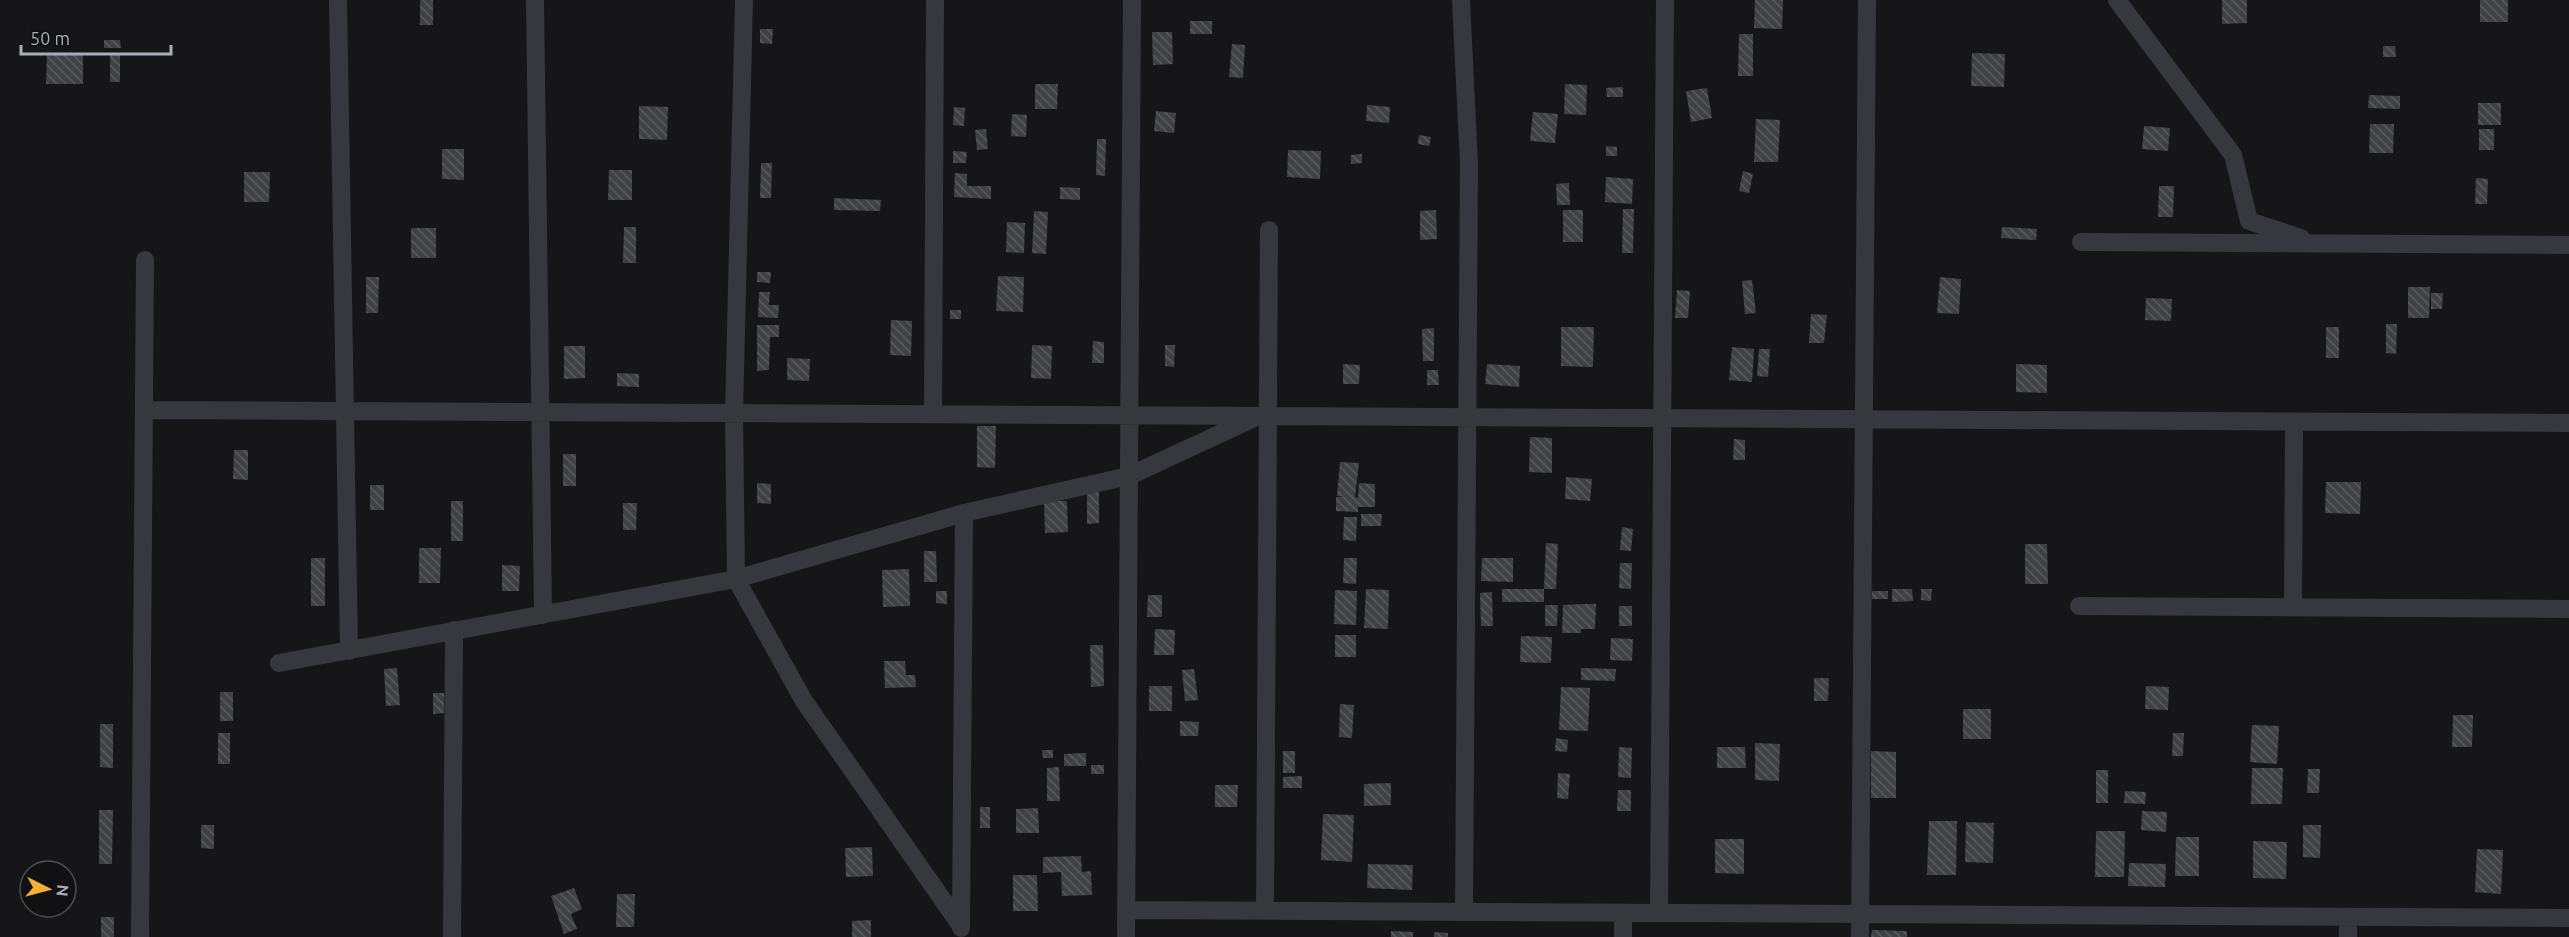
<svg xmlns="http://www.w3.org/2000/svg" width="2569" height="937" viewBox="0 0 2569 937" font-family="Ubuntu,sans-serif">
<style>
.building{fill:url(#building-back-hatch)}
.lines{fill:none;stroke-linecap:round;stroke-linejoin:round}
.street{stroke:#37383d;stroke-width:18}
</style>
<defs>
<pattern id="building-back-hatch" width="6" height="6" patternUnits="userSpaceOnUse" patternTransform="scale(1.5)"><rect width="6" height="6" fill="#404145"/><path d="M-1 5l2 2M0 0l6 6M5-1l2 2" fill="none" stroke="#595a5e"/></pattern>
</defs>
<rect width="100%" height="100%" fill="#161618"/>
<!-- building -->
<path class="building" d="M420,0H433V25H420Z
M1755,0H1783L1782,29L1754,28Z
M2222,0H2247V23L2222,24Z
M2480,0H2508V22H2480Z
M1190,21H1212V34H1190Z
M760,29H773L772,44L760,43Z
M1152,32H1172L1173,64L1153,65Z
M1739,34H1753V76H1738Z
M104,40H120L121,48H104Z
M1232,44L1245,45L1243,78L1229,77Z
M2383,46H2395L2396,57H2383Z
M1972,53L2005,54L2004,87L1971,86Z
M47,54H83V84H46Z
M110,54H120V82H110Z
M1035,84H1058L1057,109H1035Z
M1565,84L1587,85L1586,115L1564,114Z
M1623,87V97H1607L1606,88Z
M1707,88L1712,118L1691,122L1686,91Z
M2369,95L2400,96V109L2368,108Z
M2478,103H2501V125H2478Z
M1367,105L1390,107L1389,123L1366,121Z
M639,106L668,107L667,140L639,139Z
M954,107L965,108L964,126L953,125Z
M1156,111L1176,113L1174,133L1154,131Z
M1533,112L1558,114L1555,143L1530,141Z
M1012,114L1027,115L1026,137L1011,136Z
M1756,119L1780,120L1778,162H1754Z
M2370,124H2394L2393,153H2369Z
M2144,126L2170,128L2168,151L2142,149Z
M986,129L988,149L977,150L975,130Z
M2479,129H2494V150H2479Z
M1419,135L1431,137L1429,146L1418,144Z
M1097,139H1106L1105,176L1096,175Z
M1606,146L1617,147V156H1606Z
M442,149H464V180L442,179Z
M1288,150L1321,151L1320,179L1287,177Z
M953,151L967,152L966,163H953Z
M1362,154V163L1351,164V155Z
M761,163H772L771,198H760Z
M609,170H632V200H608Z
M1743,171L1753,174L1749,193L1739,191Z
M244,172H270L269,202H244Z
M955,173L967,174V186H991V199L954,197Z
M1606,177L1633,179L1632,204L1605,202Z
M2476,178L2488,179L2487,204H2475Z
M1569,183L1570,205H1557L1556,184Z
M2159,186H2174L2173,217H2158Z
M1060,187L1080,188V200L1060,199Z
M834,198L881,200L880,211L834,210Z
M1623,209H1634L1633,253H1622Z
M1436,210L1437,239L1420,240V211Z
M1563,210H1583V242H1563Z
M1034,211L1048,212L1046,254L1032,253Z
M1007,222L1025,223L1024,253L1006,252Z
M624,227H636V263H623Z
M2002,227L2037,229L2036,240L2001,238Z
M411,228H436V258H411Z
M757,272H771L770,283L757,282Z
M998,276L1024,277L1023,312L996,311Z
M366,277H379L378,313H366Z
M1940,277L1961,279L1959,314L1937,313Z
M1752,280L1756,313L1745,314L1742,281Z
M2408,287H2430L2429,318H2408Z
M1677,290L1690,291L1688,318H1675Z
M759,292H770L769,305H779L778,318L758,317Z
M2431,293H2443L2442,309H2431Z
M2146,298L2172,299L2171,321L2145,320Z
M950,310H961V319H950Z
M1811,314L1827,315L1824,343H1809Z
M891,320L912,321L911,356L890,355Z
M2386,324H2397L2396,354L2386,353Z
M757,325H779V337H770L769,370L757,371Z
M1561,327H1594L1593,367L1561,366Z
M2326,327H2339V358H2326Z
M1434,328V361H1423L1422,329Z
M1093,341L1104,342V363H1092Z
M1032,345L1052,346L1051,379L1031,378Z
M1165,345H1175L1174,367L1165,366Z
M564,346H585V378L564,379Z
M1732,347L1754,349L1752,382L1729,380Z
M1759,349H1770L1768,377L1757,376Z
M787,358L810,359L809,381L787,380Z
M1343,364L1360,365L1359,384H1343Z
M1487,364L1520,366L1519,387L1485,384Z
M2016,364L2047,365V393L2016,392Z
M1427,370H1438L1439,385H1427Z
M617,373L639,374V387L617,386Z
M977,426H996L995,468L977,467Z
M1530,437L1552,438V473L1529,472Z
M1734,439L1745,440V460H1733Z
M234,450H248V480L233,479Z
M563,454H576V486H563Z
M1340,462L1359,463L1355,497L1358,498L1359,483L1375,484V507H1358V512L1336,511V497H1345L1337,496Z
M1566,477L1592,479L1590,501L1565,499Z
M2326,482H2361L2360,514L2325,513Z
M757,483L771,484V504L757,503Z
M370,485H384V510H370Z
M1087,490H1099V523L1087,524Z
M451,501H463V541H451Z
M1044,501H1067L1068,532L1045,533Z
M623,503H637L636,530H623Z
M1361,514H1382L1381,526H1361Z
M1344,517H1357L1356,541L1343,540Z
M1622,527L1633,529L1631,551L1620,550Z
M1546,543L1558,544L1556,589H1544V602H1502V589H1544Z
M2025,544H2047L2048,584H2025Z
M419,548H441L440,583H419Z
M924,551H936L937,582H924Z
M311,558H325V606H311Z
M1344,558H1357L1356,584L1343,583Z
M1482,558H1513V582L1481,581Z
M1620,563H1632L1631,589L1619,588Z
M502,565L520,566L519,591H502Z
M909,569L910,606L883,607L882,570Z
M1366,589L1389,590L1388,629L1364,628Z
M1892,589H1912L1913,601L1892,602Z
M1921,589H1932L1931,601L1921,600Z
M1335,590L1357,591L1356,625L1334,624Z
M936,591H947V604L936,603Z
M1872,591H1888V599H1872Z
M1492,592L1493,626H1481L1480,593Z
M1148,595H1162V617H1147Z
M1582,604H1596L1595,629H1581V633H1562L1563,605Z
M1545,605H1558L1557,626H1545Z
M1619,606H1632V626H1619Z
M1155,629L1175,630L1174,655H1154Z
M1335,635H1356V657H1335Z
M1521,636L1552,637L1551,663L1520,662Z
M1611,638L1633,639L1632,661L1610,660Z
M1090,645H1103L1104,686L1091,687Z
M884,661H905L906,675H915L916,687L885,688Z
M397,668L400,705L386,706L384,669Z
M1581,668L1616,669L1615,681L1581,680Z
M1194,669L1198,700L1185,701L1182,670Z
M1814,678H1829L1828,701H1814Z
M1149,686H1172V711H1149Z
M2146,686L2169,687L2168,710L2145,709Z
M1561,687L1590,688L1588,731L1559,730Z
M220,692H233V721H220Z
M433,693H444V713L433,714Z
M1340,704L1354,705L1352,738L1339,737Z
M1963,709H1991V739H1963Z
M2453,715H2473L2472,747H2452Z
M1180,721L1199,722L1198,736H1180Z
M100,724H113V768L100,767Z
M2252,725L2279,726L2277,764L2250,762Z
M218,733H230V764H218Z
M2173,733H2184L2183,756H2172Z
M1556,738L1568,740L1567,752L1555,751Z
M1755,743L1780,744L1779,781L1755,780Z
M1619,747L1632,748L1631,778L1618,777Z
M1717,747H1745L1746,768H1717Z
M1042,750H1053V758H1043Z
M1283,751H1295V773H1283Z
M1871,751L1896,752V798H1871Z
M1086,753V766H1064V754Z
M1091,765H1104V774H1091Z
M1059,767L1060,801H1047V768Z
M2252,768H2283L2282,804H2251Z
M2308,769H2320L2319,793H2307Z
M2096,770H2108V803H2096Z
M1558,773L1570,774L1568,799L1557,798Z
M1302,776V788H1283V777Z
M1391,783V805L1364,806V784Z
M1215,785H1238L1237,807H1215Z
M1618,790H1631V811H1617Z
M2125,791L2146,792L2145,804L2124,803Z
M980,807H990V828H980Z
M1038,808L1039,833H1016V809Z
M99,810H113L112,864H99Z
M2142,811L2167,812L2166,832L2141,830Z
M1323,814L1354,815L1352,862L1321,860Z
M1929,821H1957L1956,875H1927Z
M1966,822L1994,823L1993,863L1965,862Z
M201,825H214V849L201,848Z
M2303,825H2321L2320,858L2303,857Z
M2096,831H2125L2124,877H2095Z
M2176,837H2199V876H2175Z
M1715,839H1744V874L1715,873Z
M2253,841L2287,842L2286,879L2253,878Z
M872,847L873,876L846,877L845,848Z
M2477,849L2503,850L2501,894L2475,892Z
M1081,856L1082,872L1091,871L1092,895L1062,896L1061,872L1043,873V857Z
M2129,863L2166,864L2165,887L2128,886Z
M1368,864L1413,865L1412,890L1367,888Z
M1013,875H1037L1038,911H1013Z
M574,888L582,909L571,914L577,929L564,934L551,896Z
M617,894H635L634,927H616Z
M101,917H114V937H101Z
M871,920V937H852V921Z
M1872,930L1907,931V937H1871Z
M1391,931L1413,932V937H1391Z
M1434,932L1448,933V937H1434Z"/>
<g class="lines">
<!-- street -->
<path class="street" d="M338,0L349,651
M535,0L543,615
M744,0L734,413L736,579L804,701L961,926
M1461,0L1469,164L1464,912
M2117,0L2233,155L2249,221L2301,238
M2081,242L2569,245
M144,410L2569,423
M933,414L935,0
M2079,606L2569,609
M2293,607L2294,422
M279,663L736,579L964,513L1129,476L1254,418
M1127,910L2569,918
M1265,911L1269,230
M1659,913L1665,0
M961,928L964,513
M140,937L145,260
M452,937L454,630
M1126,937L1132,0
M1623,937V913
M1860,937L1867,0
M2348,937V917"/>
</g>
<!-- north arrow -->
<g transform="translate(48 889) rotate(96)"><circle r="28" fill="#111113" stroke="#4d4f55" stroke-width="1.5"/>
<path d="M0-4.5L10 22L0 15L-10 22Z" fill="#f2b134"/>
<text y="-9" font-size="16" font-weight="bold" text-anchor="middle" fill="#a8adb8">N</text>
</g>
<!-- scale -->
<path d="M21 45v9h150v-9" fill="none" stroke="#a8adb8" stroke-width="3"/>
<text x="30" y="45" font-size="18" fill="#a8adb8" stroke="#111113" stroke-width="4.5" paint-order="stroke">50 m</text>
</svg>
